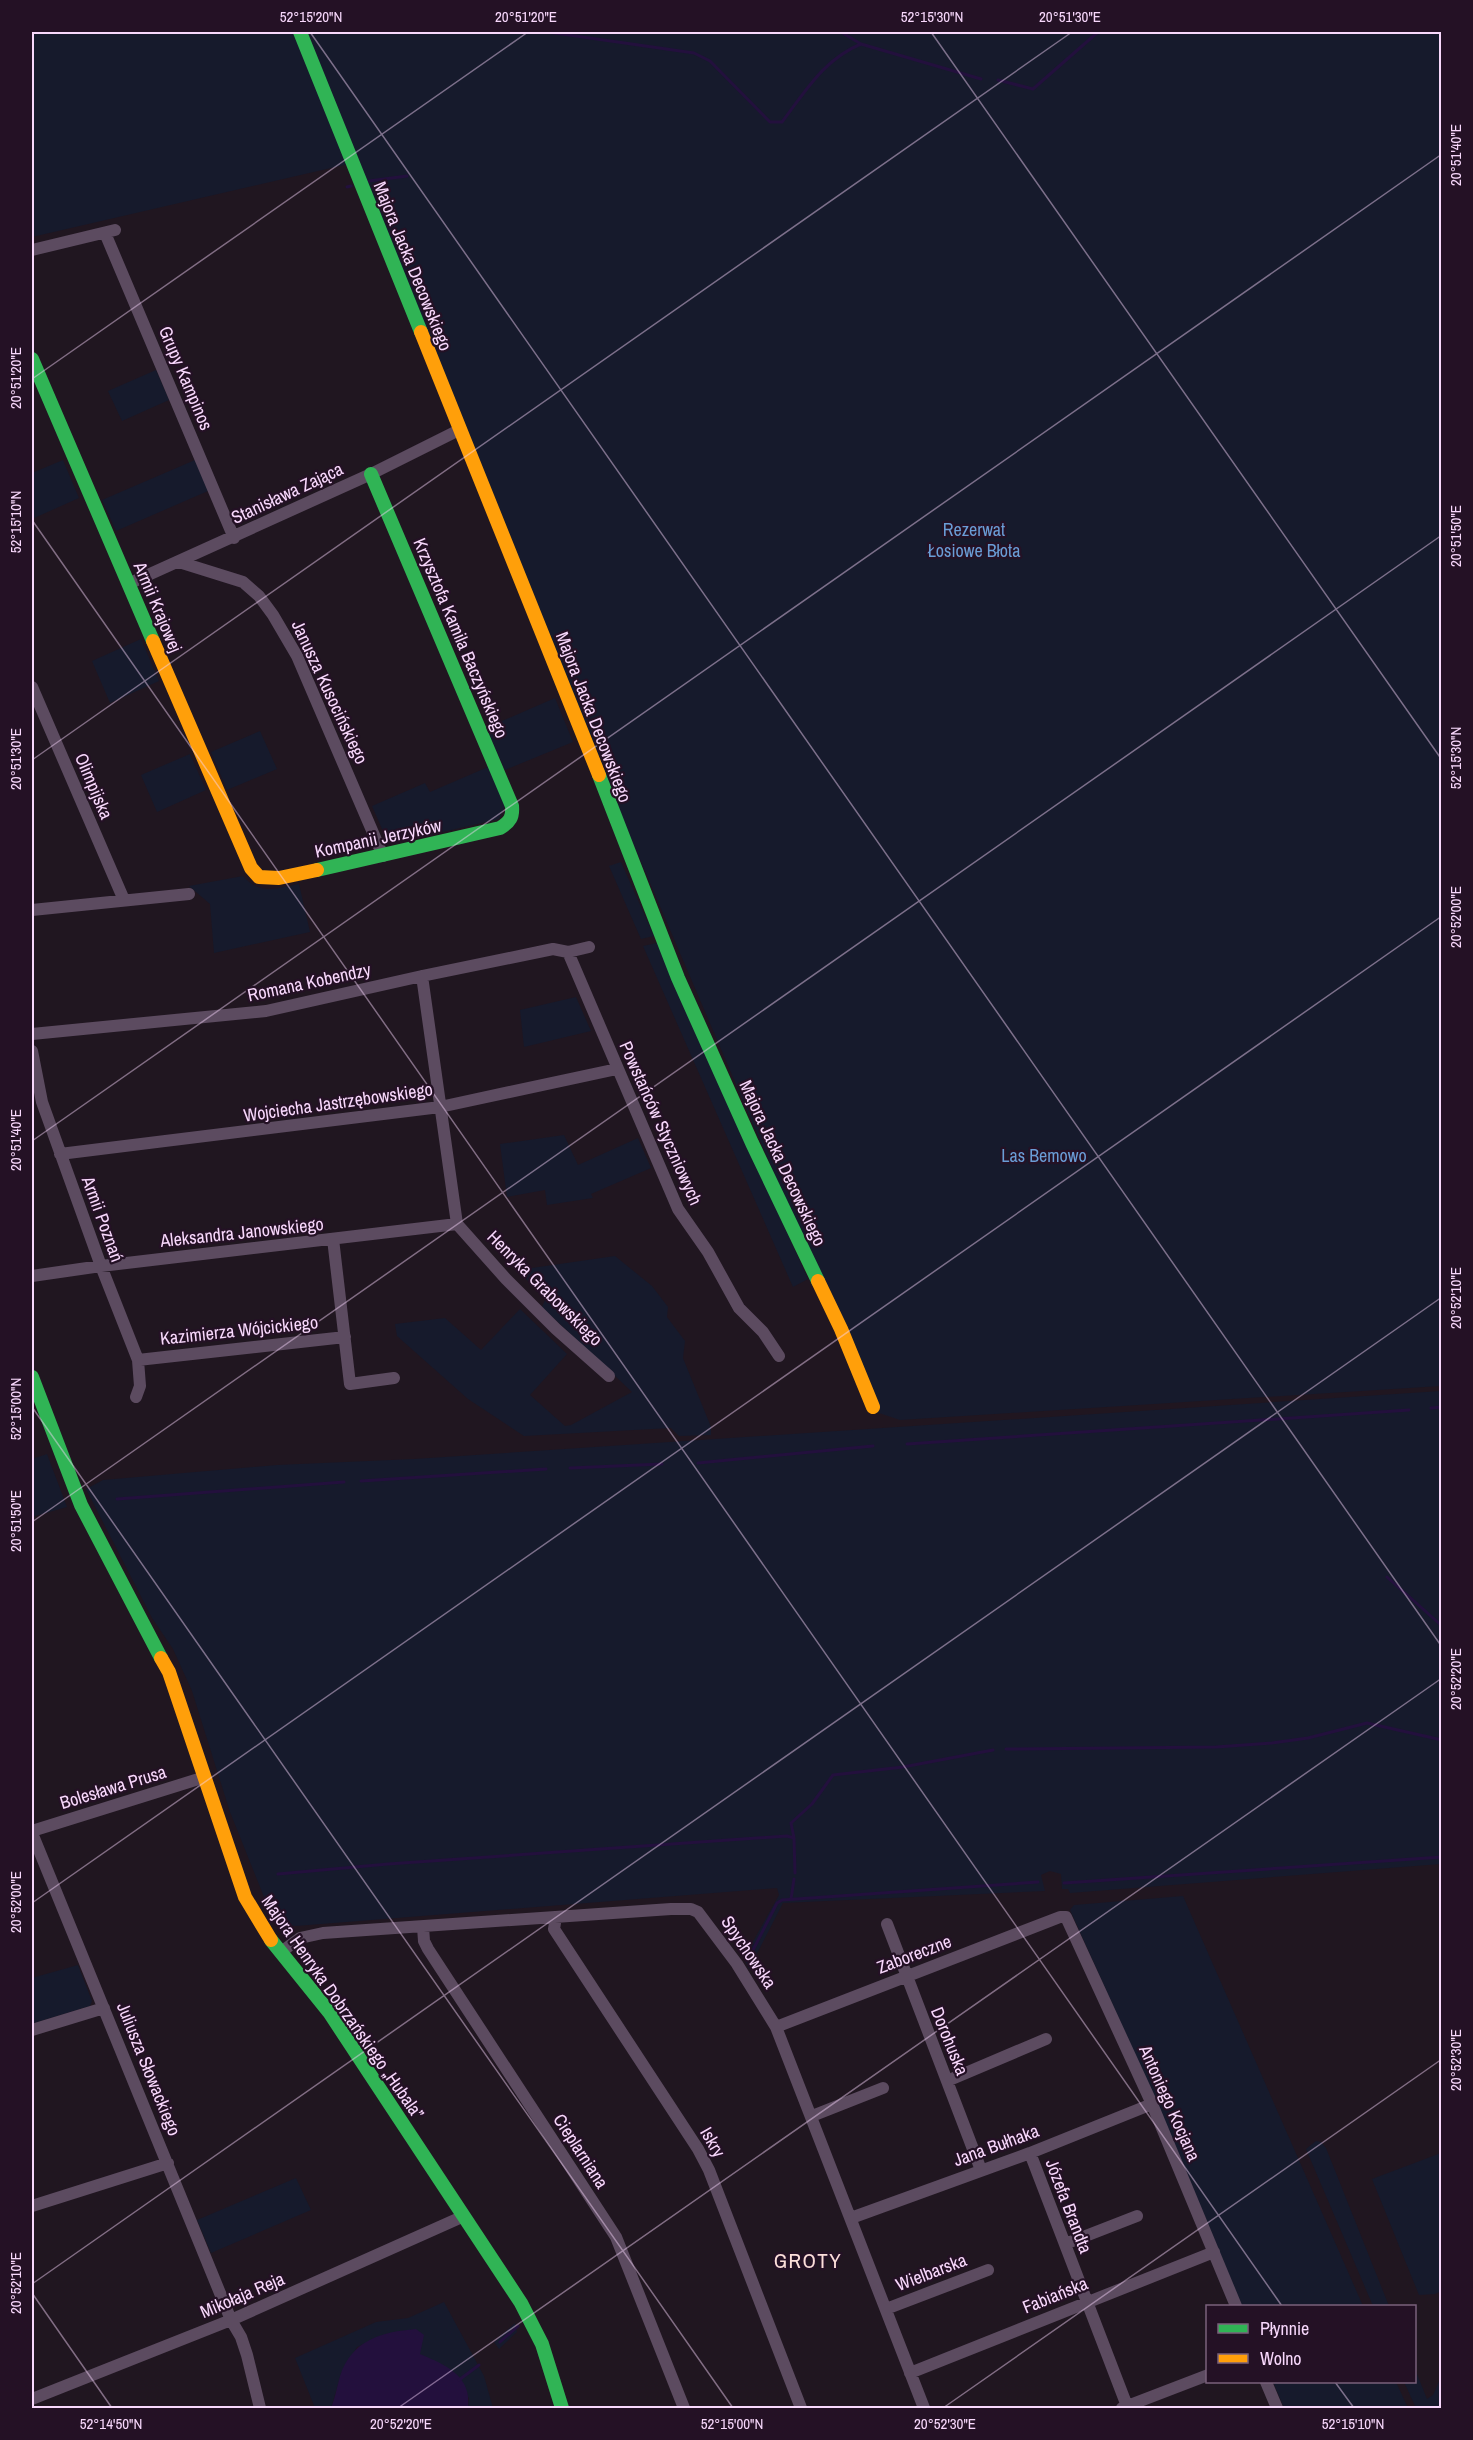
<svg xmlns="http://www.w3.org/2000/svg" width="1473" height="2440" viewBox="0 0 1473 2440" font-family="'Archivo Narrow',sans-serif">
<style>
.green{fill:#161a2c}
.water{fill:#23103d}
.lines{fill:none;stroke-linecap:round;stroke-linejoin:round}
.stream{stroke:#23103d;stroke-width:3}
.street{stroke:#5c4b60;stroke-width:12}
.fast{stroke:#30b455;stroke-width:14}
.slow{stroke:#ff9f0a;stroke-width:14}
.ticks{fill:none;stroke:#f8d8fc;stroke-width:1.5;stroke-opacity:0.45}
.labels{text-anchor:middle;dominant-baseline:central;stroke-width:4.5;stroke-linejoin:round;paint-order:stroke}
.street-label{font-size:18px;fill:#f8d8fc;stroke:#241125}
.park-label{font-size:18px;fill:#6a9dd6;stroke:#241125}
.quarter-label{font-size:21px;letter-spacing:1.5px;fill:#fcdfda;stroke:#241125}
.neatline{fill:none;stroke:#f8d8fc;stroke-width:2}
.ticks-label{font-size:15px;text-anchor:middle;fill:#f8d8fc}
</style>
<rect width="100%" height="100%" fill="#201620"/>
<!-- green -->
<path class="green" d="M32,32H1441V1386L900,1420L876,1412L618,808L357,162L32,237Z
M156,370L169,400L122,421L108,391Z
M63,460L79,498L32,519V473Z
M195,460L208,491L116,531L102,500Z
M141,639L159,681L110,703L92,661Z
M555,698L573,742L505,770L486,728Z
M260,731L277,769L227,790L211,752Z
M190,754L206,790L157,812L141,775Z
M488,767L505,806L499,819L395,843L386,838L372,806L425,783L430,792Z
M621,862L654,936L641,939L609,866Z
M243,876C260,896 277,888 299,884L310,932L214,953L210,904L189,886Z
M657,943L808,1279L793,1287L643,946Z
M576,997L591,1031L524,1047L520,1010Z
M564,1135L578,1165L638,1138L651,1168L591,1194L593,1198L547,1205L545,1190L507,1197L500,1144Z
M615,1256L652,1286L668,1307L667,1317L685,1341L683,1358L711,1427V1435L679,1436L671,1428L524,1436L468,1399L397,1336L395,1324L445,1318L481,1350L520,1309L567,1354L530,1395L565,1426L571,1425L632,1392L542,1307L545,1300L518,1270Z
M1441,1391V1864L1070,1893L1068,1889H1062L1061,1874L1050,1871L1041,1875L1045,1891L783,1903L749,1969L744,1958L779,1895L777,1888L296,1926L280,1924L268,1907L230,1812L192,1691L173,1649L152,1618L86,1489L103,1480L277,1465L414,1459Z
M47,1454L67,1507L32,1517V1459Z
M1183,1896L1363,2306H1242L1158,2105L1070,1910L1074,1905Z
M78,1965L92,2001L90,2006L34,2023L32,2016V1978Z
M1316,2141L1321,2142L1326,2148L1389,2306H1373L1306,2149Z
M1441,2153V2291L1435,2294L1419,2295L1372,2179Z
M296,2178L311,2210L211,2253L197,2220Z
M444,2302L484,2376L493,2408H468L469,2398L420,2354V2346L389,2333L357,2347L341,2374L331,2408H315L295,2358L376,2322L408,2318Z
M515,2323L517,2332L499,2349L494,2342Z
M1415,2369L1427,2399L1433,2395L1441,2377V2408H1416L1404,2382H1414Z
M1273,2382H1396L1408,2408H1284Z"/>
<!-- water -->
<path class="water" d="M416,2329L424,2335L420,2354C446,2365 472,2376 468,2408H331C335,2398 337,2387 340,2376C352,2340 381,2332 416,2329Z"/>
<g class="lines">
<!-- stream -->
<path class="stream" d="M548,32L694,53L710,61L770,122H782C805,92 824,59 861,44L981,79
M841,32L861,44
M998,80L1033,89L1098,32
M369,181L407,176
M347,187L351,186
M1431,1408L1442,1407
M907,1444L1409,1410
M698,1463L873,1446
M570,1468L662,1464
M361,1481L546,1469
M117,1499L344,1482
M1387,1577L1442,1626
M1006,1749L1216,1747L1272,1743L1308,1738L1367,1723L1442,1740
M795,1873L794,1838L791,1823L812,1804L833,1775L903,1767L993,1750
M278,1874L388,1864L787,1836L794,1838
M1064,1883L1442,1857
M791,1899L794,1879
M752,1952L777,1903L782,1900L1038,1882
M500,2342L518,2326
M459,2380L479,2365"/>
<!-- street -->
<path class="street" d="M105,233L234,538
M32,250L115,230
M179,562L243,582L259,596L273,615L297,656L383,856
M128,584L371,474L459,430
M32,687L124,900
M32,910L189,894
M568,952L678,1209L708,1252L739,1308L763,1332L779,1356
M422,976L457,1224
M32,1034L266,1011L422,976L553,949L568,952L589,947
M32,1051L42,1102L101,1266L138,1360L140,1386L136,1397
M60,1154L440,1107L617,1069
M457,1224L506,1279L556,1329L609,1376
M333,1239L350,1384L394,1378
M32,1276L101,1266L457,1224
M138,1360L345,1337
M32,1831L205,1777
M32,1833L231,2320L241,2337L247,2355L260,2408
M556,1917L554,1929L698,2149L709,2170L801,2408
M887,1924L981,2170
M423,1927L424,1941L428,1949L616,2237L684,2408
M281,1952L300,1938L323,1933L671,1909H691L698,1912L737,1964L776,2027L924,2408
M776,2027L1060,1917H1066L1152,2104L1236,2306
M32,2030L104,2008
M947,2081L1046,2039
M812,2116L883,2088
M1030,2153L1127,2406
M32,2206L168,2163
M851,2218L1030,2153L1152,2104
M1065,2244L1137,2216
M886,2309L988,2270
M910,2373L1214,2252
M1266,2382L1277,2408
M32,2399L231,2320L464,2216
M1122,2408L1208,2375"/>
<!-- fast -->
<path class="fast" d="M300,32L421,332
M32,359L153,641
M599,775L678,978L752,1143L818,1281
M317,870L500,828C510,822 513,817 512,806L371,474
M32,1377L81,1505L161,1658
M271,1940L329,2012L521,2303L542,2344L562,2408"/>
<!-- slow -->
<path class="slow" d="M421,332L599,775
M153,641L251,868L259,877L279,878L317,870
M818,1281L841,1329L873,1407
M161,1658L169,1672L245,1897L271,1940"/>
</g>
<!-- ticks -->
<path class="ticks" d="M310,32L1442,1647M931,32L1442,760M32,379L528,32M32,520L1282,2306M32,760L1072,32M32,1141L1442,154M32,1407L733,2408M32,1522L1442,535M32,1903L1442,916M32,2284L1442,1297M32,2293L112,2408M1335,2382L1354,2408M398,2408L1442,1678M943,2408L1442,2059"/>
<g class="labels">
<!-- street labels -->
<g class="street-label">
<text transform="translate(413 266) rotate(68)">Majora Jacka Decowskiego</text>
<text transform="translate(186 378) rotate(67)">Grupy Kampinos</text>
<text transform="translate(287 493) rotate(-25)">Stanisława Zająca</text>
<text transform="translate(158 607) rotate(67)">Armii Krajowej</text>
<text transform="translate(461 638) rotate(67)">Krzysztofa Kamila Baczyńskiego</text>
<text transform="translate(330 692) rotate(65)">Janusza Kusocińskiego</text>
<text transform="translate(594 717) rotate(69)">Majora Jacka Decowskiego</text>
<text transform="translate(94 786) rotate(67)">Olimpijska</text>
<text transform="translate(378 838) rotate(-12)">Kompanii Jerzyków</text>
<text transform="translate(309 982) rotate(-12)">Romana Kobendzy</text>
<text transform="translate(338 1102) rotate(-8)">Wojciecha Jastrzębowskiego</text>
<text transform="translate(661 1123) rotate(66)">Powstańców Styczniowych</text>
<text transform="translate(783 1163) rotate(65)">Majora Jacka Decowskiego</text>
<text transform="translate(103 1219) rotate(70)">Armii Poznań</text>
<text transform="translate(242 1232) rotate(-6)">Aleksandra Janowskiego</text>
<text transform="translate(545 1288) rotate(45)">Henryka Grabowskiego</text>
<text transform="translate(239 1330) rotate(-6)">Kazimierza Wójcickiego</text>
<text transform="translate(113 1787) rotate(-17)">Bolesława Prusa</text>
<text transform="translate(749 1952) rotate(56)">Spychowska</text>
<text transform="translate(914 1954) rotate(-21)">Zaboreczne</text>
<text transform="translate(343 2007) rotate(55)">Majora Henryka Dobrzańskiego „Hubala”</text>
<text transform="translate(950 2041) rotate(68)">Dorohuska</text>
<text transform="translate(149 2069) rotate(68)">Juliusza Słowackiego</text>
<text transform="translate(1170 2103) rotate(66)">Antoniego Kocjana</text>
<text transform="translate(713 2142) rotate(60)">Iskry</text>
<text transform="translate(996 2145) rotate(-20)">Jana Bułhaka</text>
<text transform="translate(581 2151) rotate(57)">Cieplarniana</text>
<text transform="translate(1069 2206) rotate(69)">Józefa Brandta</text>
<text transform="translate(931 2272) rotate(-21)">Wielbarska</text>
<text transform="translate(242 2295) rotate(-23)">Mikołaja Reja</text>
<text transform="translate(1055 2295) rotate(-22)">Fabiańska</text>
</g>
<!-- park labels -->
<g class="park-label">
<text x="974" y="529">Rezerwat<tspan x="974" dy="21">Łosiowe Błota</tspan></text>
<text x="1044" y="1155">Las Bemowo</text>
</g>
<!-- quarter labels -->
<g class="quarter-label">
<text x="808" y="2260">GROTY</text>
</g>
</g>
<!-- border -->
<rect width="1473" height="2440" fill="none" stroke="#241125" stroke-width="66"/>
<!-- legend -->
<rect x="1206" y="2305" width="210" height="78" fill="#241125" stroke="#79617b" stroke-width="1.5"/>
<rect x="1218" y="2324" width="30" height="9" fill="#30b455" stroke="#79617b" stroke-width="1.5"/>
<text x="1260" y="2335" font-size="18" fill="#f8d8fc">Płynnie</text>
<rect x="1218" y="2354" width="30" height="9" fill="#ff9f0a" stroke="#79617b" stroke-width="1.5"/>
<text x="1260" y="2365" font-size="18" fill="#f8d8fc">Wolno</text>
<rect x="33" y="33" width="1407" height="2374" class="neatline"/>
<g class="ticks-label">
<text x="311" y="22">52°15'20"N</text>
<text x="526" y="22">20°51'20"E</text>
<text x="932" y="22">52°15'30"N</text>
<text x="1070" y="22">20°51'30"E</text>
<text transform="translate(1456 155) rotate(-90)" y="5">20°51'40"E</text>
<text transform="translate(16 378) rotate(-90)" y="5">20°51'20"E</text>
<text transform="translate(16 522) rotate(-90)" y="5">52°15'10"N</text>
<text transform="translate(1456 536) rotate(-90)" y="5">20°51'50"E</text>
<text transform="translate(1456 758) rotate(-90)" y="5">52°15'30"N</text>
<text transform="translate(16 759) rotate(-90)" y="5">20°51'30"E</text>
<text transform="translate(1456 917) rotate(-90)" y="5">20°52'00"E</text>
<text transform="translate(16 1140) rotate(-90)" y="5">20°51'40"E</text>
<text transform="translate(1456 1298) rotate(-90)" y="5">20°52'10"E</text>
<text transform="translate(16 1409) rotate(-90)" y="5">52°15'00"N</text>
<text transform="translate(16 1521) rotate(-90)" y="5">20°51'50"E</text>
<text transform="translate(1456 1679) rotate(-90)" y="5">20°52'20"E</text>
<text transform="translate(16 1902) rotate(-90)" y="5">20°52'00"E</text>
<text transform="translate(1456 2060) rotate(-90)" y="5">20°52'30"E</text>
<text transform="translate(16 2283) rotate(-90)" y="5">20°52'10"E</text>
<text x="111" y="2429">52°14'50"N</text>
<text x="401" y="2429">20°52'20"E</text>
<text x="732" y="2429">52°15'00"N</text>
<text x="945" y="2429">20°52'30"E</text>
<text x="1353" y="2429">52°15'10"N</text>
</g>
</svg>
